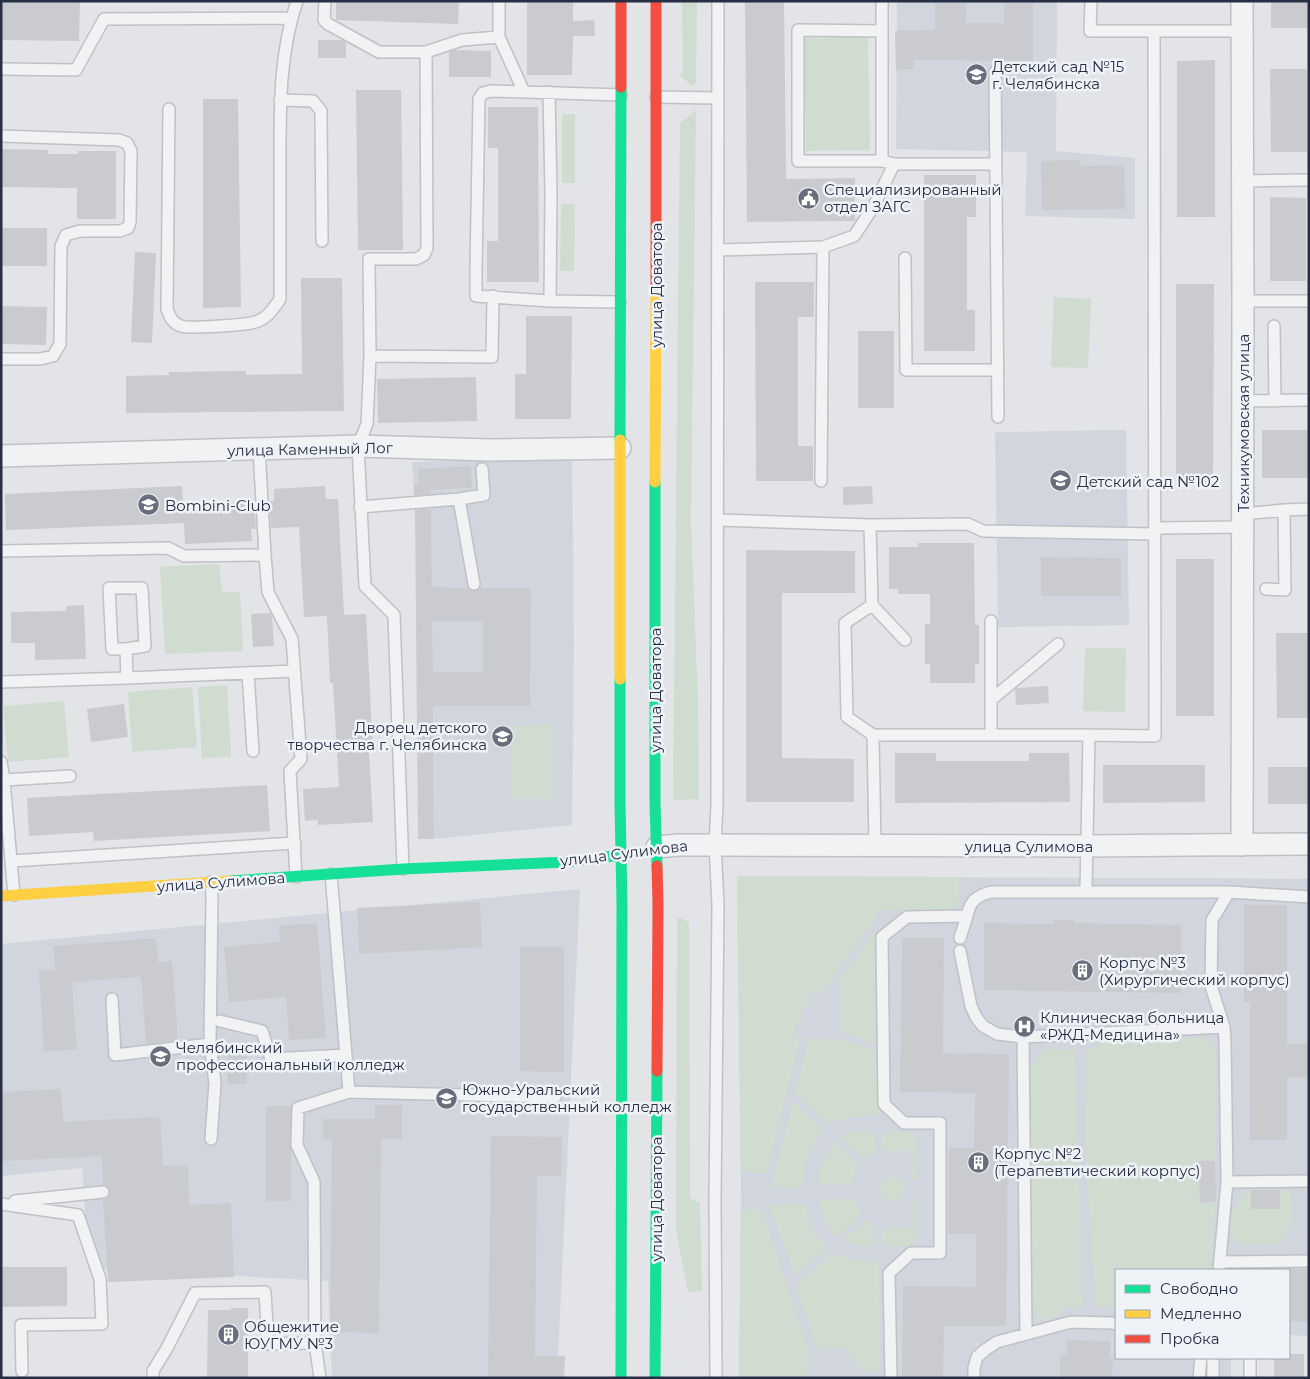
<svg xmlns="http://www.w3.org/2000/svg" width="1310" height="1379" viewBox="0 0 1310 1379" font-family="Montserrat,sans-serif">
<style>
.built{fill:#d1d5dd}
.green{fill:#d1dcd1}
.building{fill:#c9cbcf;fill-rule:evenodd}
.lines{fill:none;stroke-linecap:round;stroke-linejoin:round}
.lane-casing{stroke:#bfc1c5;stroke-width:14}
.street-casing{stroke:#bfc1c5;stroke-width:24}
.lane{stroke:#f1f2f4;stroke-width:11}
.street{stroke:#f1f2f4;stroke-width:21}
.fast{stroke:#16e098;stroke-width:11}
.slow{stroke:#ffcf43;stroke-width:11}
.jam{stroke:#f24e42;stroke-width:11}
.labels{text-anchor:middle;dominant-baseline:central;stroke-width:5;stroke-linejoin:round;paint-order:stroke}
.poi-label{font-size:15px;fill:#262f43;stroke:#eff2f7;text-anchor:start}
.street-label{font-size:15px;fill:#262f43;stroke:#eff2f7}
</style>
<rect width="100%" height="100%" fill="#e2e4e7"/>
<!-- built -->
<path class="built" d="M897,1H1057L1056,151L1135,158V219L1025,216L1027,152L896,149Z
M1126,430L1129,625L998,627L995,432Z
M572,457L574,647L572,825L434,839L431,513H415V503L412,462Z
M737,876L1309,879V1336L1289,1335V1270H1116V1358H1231V1378H739L741,1198Z
M580,889L557,1378H332L328,1281L89,1268L82,1168L1,1176V944Z"/>
<!-- green -->
<path class="green" d="M682,1H697L696,83L692,86L679,74L683,73Z
M868,37L870,150L806,151L804,38Z
M696,110L691,521L698,704L699,799L673,800L680,123Z
M562,114H575V183H562Z
M561,204H575L574,271H560Z
M1054,297L1091,299L1088,368L1051,367Z
M219,564L222,592H240L243,651L165,654L160,567Z
M1085,648H1126L1125,712L1083,711Z
M227,685L231,757L202,758L198,687Z
M192,687L197,747L132,752L128,692Z
M64,701L69,757L8,762L3,706Z
M553,725L554,799H512L511,726Z
M737,876L959,877C959,891 963,903 948,911L876,910V917L822,992H809V1007L802,1008V1023H795V1036H801L766,1173H741Z
M677,917L689,922L690,1198L700,1203L702,1291L688,1292L676,1231Z
M875,932L876,1044L839,1031L840,978Z
M809,1037L840,1040L877,1051L878,1115L849,1117L828,1124L795,1094Z
M1204,1037L1216,1049V1159L1198,1160L1199,1204H1215L1211,1270H1116V1307H1095L1085,1141L1086,1050H1092L1102,1040Z
M1042,1050H1075L1083,1307L1062,1308V1315L1041,1319L1036,1318L1032,1312L1029,1069Z
M793,1102L823,1131C807,1148 803,1164 804,1187L770,1189Z
M854,1131L875,1132L876,1152L869,1154L864,1159L840,1137Z
M881,1132C889,1132 900,1130 909,1133C922,1136 917,1169 917,1180H911V1151H881Z
M835,1142L859,1165L854,1173L852,1183L819,1185C818,1168 824,1156 835,1142Z
M880 1189a12 12 0 1 1 24 0a12 12 0 1 1-24 0Z
M1251,1190V1209L1280,1190L1289,1192L1291,1195L1293,1223L1283,1239L1275,1245L1241,1246C1238,1243 1235,1241 1233,1237C1225,1221 1236,1197 1251,1190Z
M853,1198L861,1214L836,1238L825,1221L819,1200Z
M910,1199H918V1237L915,1243L910,1246H881V1228L911,1227Z
M804,1203L811,1229L826,1248L795,1277L769,1205Z
M762,1209L811,1359L805,1374L806,1378H739L741,1210Z
M866,1220L874,1226V1246H859L843,1241Z
M832,1253L852,1260L879,1263L880,1371H859C853,1349 838,1342 818,1352L796,1286Z"/>
<!-- building -->
<path class="building" d="M1,1H80L79,41L1,40Z
M336,1H459L458,24L336,20Z
M527,1H573V21L594,20L595,36H573L572,75H527Z
M745,1H784L786,179L855,178V221L747,222Z
M935,1H966V23H1004V1H1033V61L913,60L914,69L896,70L895,31L935,30Z
M1271,1H1309V28H1271Z
M318,40H342L346,42V58H318Z
M455,50L491,51V77H449V52Z
M1215,60V217H1177V61Z
M1270,69H1307V152H1271Z
M356,90H401L403,250H358Z
M203,99H238L241,307L203,308Z
M488,107H538L539,282H487V241H498V148H488Z
M1,149L48,150V154H78V151H116V219H77V188L1,187Z
M1080,160L1081,166L1124,165L1125,209L1042,210L1041,161Z
M924,175H976V217H967V310H975V351H924Z
M1270,197L1306,198V281H1270Z
M1,228H47V266H1Z
M135,252L156,253L152,343L131,342Z
M301,278H342L344,411L126,413V376L169,375V372L246,371V375L302,374Z
M755,282H814V317H798V446H813V481H756Z
M1176,284H1214L1213,484L1176,483Z
M1,306L47,307L46,345L1,344Z
M526,316H572L571,419H515V374H526Z
M858,331H894V408H858Z
M476,377L477,421L378,423L377,379Z
M1262,430H1309V478H1262Z
M471,466L472,488L431,490V494L414,495V485L419,484L418,469Z
M182,486L183,505L254,502L256,529H251L252,541L185,544L184,523L6,530L5,494Z
M325,486L326,499H338L344,615L366,614L373,752H369L373,822L318,825V820L305,821L303,789L339,787L333,683H330L327,616L304,617L299,527L271,528L269,501H274V489Z
M872,486L873,504L843,505V487Z
M431,509L432,587L468,588L471,591H475L480,588H531L530,706H433L434,839H418L415,510ZM432,621H483V672H433Z
M918,543H974L975,625H979V664H975V683H930V664H925V624H930V594H898V589H889V547H918Z
M746,550L855,551V593H782V758L854,759V802H746Z
M1041,557L1121,558V596H1041Z
M1176,559H1214V716H1176Z
M84,605L86,659L35,660V643H11V612L66,611V606Z
M270,613L272,616L274,646L253,647L251,614Z
M1276,633H1309V718H1277Z
M1048,686L1049,703L1016,705L1015,689L1017,688Z
M124,704L128,737L91,742L87,709Z
M895,753H936V761H1029V753H1069L1070,802L895,803Z
M1103,765H1205V802L1103,803Z
M1268,767H1309V804H1268Z
M267,785L270,831L94,841L93,832L29,836L27,798Z
M480,902L482,947L359,954L357,908Z
M1244,905H1287V1044H1309V1077H1287V1140H1250V1002H1244Z
M1054,920H1074V923L1181,925V993L984,990V923L1054,924Z
M317,923L326,1038L289,1040L286,997L229,1002L224,947L280,942L279,926Z
M156,938L158,962L172,961L178,1040L146,1044L141,977L72,982L77,1049L44,1052L39,971L55,970L53,946Z
M902,938H944L943,1053L1009,1054L1006,1326H944L943,1378H902L903,1286L976,1287V1234H948L949,1148H974L975,1093L900,1092Z
M520,947H564V1072L520,1071Z
M228,1045H247V1084H228Z
M61,1089L63,1122L160,1117L163,1166L188,1165L189,1205L231,1203L234,1277L108,1282L103,1200L108,1198L110,1192L109,1187L103,1185L102,1156L1,1161V1092Z
M375,1105H402V1139H381L379,1333L330,1332L332,1139H323V1119H375Z
M266,1106H291L290,1145L291,1149V1201H266Z
M491,1136L562,1137L561,1176H537L535,1356H565L564,1378H488Z
M1199,1161H1215L1216,1202H1200Z
M1251,1190H1280V1209H1251Z
M1,1267H67V1306L1,1307Z
M1289,1269H1309V1322L1289,1321Z
M231,1308H248V1378H207L208,1310H231Z
M1067,1340L1110,1341V1358H1113L1112,1378H1060V1355H1067Z
M1289,1354H1304V1378H1274V1358H1289Z"/>
<g class="lines">
<defs>
<path id="lane" d="M325,1L324,20L328,24L379,52H426L427,248L424,255L416,259H369L370,356
M499,1V37L524,92
M882,1V161
M882,31L798,30V161H882L894,164H995
M1154,31H1242
M426,52L462,40L499,37
M1,69L76,70L104,19L291,18
M995,72L998,417
M549,92L551,194L550,301
M656,97L717,98
M280,100L313,101L321,111L322,241
M169,109L167,309C170,317 172,323 181,326C187,329 247,325 255,322C267,319 274,308 280,299C280,254 280,209 280,164C280,109 279,54 297,1
M1,136L119,140L127,143L131,151L130,222L128,228L120,231H80L66,235L61,246L60,344L53,356L40,359H1
M1242,181L1309,180
M718,250L823,247
M905,258L906,370H997
M1243,301H1309
M620,302L550,301L476,296V270L479,99L483,93L491,91L621,95
M1274,326L1275,401
M1243,401L1309,400
M259,449L265,555L268,592L292,639L301,759L290,771L296,877
M821,481L823,247L854,236L874,206L894,164
M459,499L484,495L482,469
M360,507L459,499L474,584
M1243,514L1284,510L1309,509
M718,520L870,525L872,605L845,623L847,717L873,735L875,846
M870,525L968,524L983,531L1155,534
M1155,528L1243,527
M1,551L168,548L184,556L265,555
M1266,589L1285,590L1284,510
M872,605L905,640
M126,649H112L109,588H142L145,646L126,649L127,678
M248,673L253,751
M1,682L127,678L294,671
M991,700L1058,644
M873,735H1089L1155,736L1154,31H1090L1091,1
M991,735V621
M1,762L4,780L14,895
M4,780L70,776
M12,861L295,843
M403,869L394,615L365,586L358,446L367,424L370,356L492,357L493,296
M331,874L349,1092L555,1097
M211,882L212,897L210,1044L215,1083L211,1139
M1086,891L1089,735
M960,938L967,916
M960,951L971,1006L976,1017L983,1026L997,1034L1023,1037L1224,1027
M112,999L115,1055L210,1044
M220,1021L262,1031L271,1059L346,1055
M1023,1037L1026,1334
M1227,1182L1309,1181
M15,1201L103,1192
M1,1204L78,1215L100,1279L102,1324L21,1325L22,1371
M1220,1262L1309,1261
M1219,1270L1227,1182L1225,1041L1224,1027L1211,986L1212,920L1229,892
M315,1343L314,1182L297,1145L298,1108L349,1092
M1213,1358V1378
M153,1378V1371L167,1348L195,1293L265,1292L268,1344L315,1343L320,1378
M716,1378L715,1199L718,905L715,845L717,805L718,1
M891,1378L889,1273L911,1253H940V1123H904L884,1104L882,937L907,917L967,916C970,901 976,896 991,892H1229L1309,897
M974,1378V1368L977,1357L985,1350L997,1342L1071,1322L1112,1323L1116,1324
M1199,1378L1201,1358
M1250,1378V1358"/>
<path id="street" d="M1,456L358,446L490,450L620,448
M1242,845L1243,301L1242,1
M657,847L679,845H715L1086,846L1309,844"/>
</defs>
<!-- lane casing -->
<use href="#lane" class="lane-casing"/>
<!-- street casing -->
<use href="#street" class="street-casing"/>
<!-- lane -->
<use href="#lane" class="lane"/>
<!-- street -->
<use href="#street" class="street"/>
<!-- fast -->
<path class="fast" d="M620,440L621,87
M655,482V804L657,866
M620,679V804L622,903L621,1378
M230,881L403,869L567,862L621,855
M655,1378L657,1071"/>
<!-- slow -->
<path class="slow" d="M655,482L656,285
M620,679V440
M1,896L230,881"/>
<!-- jam -->
<path class="jam" d="M621,87V1
M656,285V1
M657,866L658,904L657,1071"/>
</g>
<!-- icons -->
<defs>
<symbol id="school-disc" viewBox="-11 -11 22 22"><circle r="9.5" fill="#686e7c" stroke="#eff2f7"/><path d="M0-5L7-2L0 1L-7-2ZM-4 1L0 2.5L4 1V4Q0 6-4 4Z" fill="#fff"/></symbol>
<symbol id="civic-disc" viewBox="-11 -11 22 22"><circle r="9.5" fill="#686e7c" stroke="#eff2f7"/><path d="M-.6-6.5H3V-4.5H.6V-3L4-1V1h2V6H-6V1h2V-1L-.6-3ZM-1.2 2.5V6h2.4V2.5Z" fill="#fff"/></symbol>
<symbol id="building-disc" viewBox="-11 -11 22 22"><circle r="9.5" fill="#686e7c" stroke="#eff2f7"/><path d="M-4-6H4V6H1V3H-1V6H-4ZM-2.5-4.3h1.7v1.8h-1.7ZM.8-4.3h1.7v1.8H.8ZM-2.5-1h1.7V.8h-1.7ZM.8-1h1.7V.8H.8Z" fill="#fff"/></symbol>
<symbol id="hospital-disc" viewBox="-11 -11 22 22"><circle r="9.5" fill="#686e7c" stroke="#eff2f7"/><path d="M-5-5h3v3.5h4V-5h3V5h-3V1.5h-4V5h-3Z" fill="#fff"/></symbol>
<symbol id="university-disc" viewBox="-11 -11 22 22"><circle r="9.5" fill="#686e7c" stroke="#eff2f7"/><path d="M0-5L7-2L0 1L-7-2ZM-4 1L0 2.5L4 1V4Q0 6-4 4Z" fill="#fff"/></symbol>
</defs>
<g fill-rule="evenodd">
<use href="#school-disc" x="964" y="62" width="25" height="25"/>
<use href="#civic-disc" x="796" y="186" width="25" height="25"/>
<use href="#school-disc" x="1048" y="468" width="25" height="25"/>
<use href="#school-disc" x="136" y="492" width="25" height="25"/>
<use href="#school-disc" x="490" y="724" width="25" height="25"/>
<use href="#building-disc" x="1070" y="958" width="25" height="25"/>
<use href="#hospital-disc" x="1012" y="1014" width="25" height="25"/>
<use href="#university-disc" x="148" y="1044" width="25" height="25"/>
<use href="#university-disc" x="434" y="1086" width="25" height="25"/>
<use href="#building-disc" x="966" y="1150" width="25" height="25"/>
<use href="#building-disc" x="216" y="1322" width="25" height="25"/>
</g>
<g class="labels">
<!-- poi labels -->
<g class="poi-label">
<text x="992" y="66">Детский сад №15<tspan x="992" dy="17">г. Челябинска</tspan></text>
<text x="824" y="189">Специализированный<tspan x="824" dy="17">отдел ЗАГС</tspan></text>
<text x="1077" y="481">Детский сад №102</text>
<text x="165" y="505">Bombini-Club</text>
<text x="487" y="727" text-anchor="end">Дворец детского<tspan x="487" dy="17">творчества г. Челябинска</tspan></text>
<text x="1099" y="962">Корпус №3<tspan x="1099" dy="17">(Хирургический корпус)</tspan></text>
<text x="1040" y="1017">Клиническая больница<tspan x="1040" dy="17">«РЖД-Медицина»</tspan></text>
<text x="176" y="1047">Челябинский<tspan x="176" dy="17">профессиональный колледж</tspan></text>
<text x="462" y="1089">Южно-Уральский<tspan x="462" dy="17">государственный колледж</tspan></text>
<text x="994" y="1153">Корпус №2<tspan x="994" dy="17">(Терапевтический корпус)</tspan></text>
<text x="244" y="1326">Общежитие<tspan x="244" dy="17">ЮУГМУ №3</tspan></text>
</g>
<!-- street labels -->
<g class="street-label">
<text transform="translate(656 285) rotate(-90)">улица Доватора</text>
<text transform="translate(1243 423) rotate(-90)">Техникумовская улица</text>
<text transform="translate(310 449) rotate(-1)">улица Каменный Лог</text>
<text transform="translate(655 690) rotate(-90)">улица Доватора</text>
<text x="1029" y="846">улица Сулимова</text>
<text transform="translate(624 853) rotate(-7)">улица Сулимова</text>
<text transform="translate(221 882) rotate(-4)">улица Сулимова</text>
<text transform="translate(656 1199) rotate(-90)">улица Доватора</text>
</g>
</g>
<!-- border -->
<rect width="1310" height="1379" fill="none" stroke="#262f43" stroke-width="5"/>
<!-- legend -->
<rect x="1115" y="1269" width="175" height="90" fill="#eff2f7" stroke="#9fa4af"/>
<rect x="1125" y="1285" width="25" height="8" fill="#16e098" stroke="#9fa4af"/>
<text x="1160" y="1294" font-size="15" fill="#262f43">Свободно</text>
<rect x="1125" y="1310" width="25" height="8" fill="#ffcf43" stroke="#9fa4af"/>
<text x="1160" y="1319" font-size="15" fill="#262f43">Медленно</text>
<rect x="1125" y="1335" width="25" height="8" fill="#f24e42" stroke="#9fa4af"/>
<text x="1160" y="1344" font-size="15" fill="#262f43">Пробка</text>
</svg>
